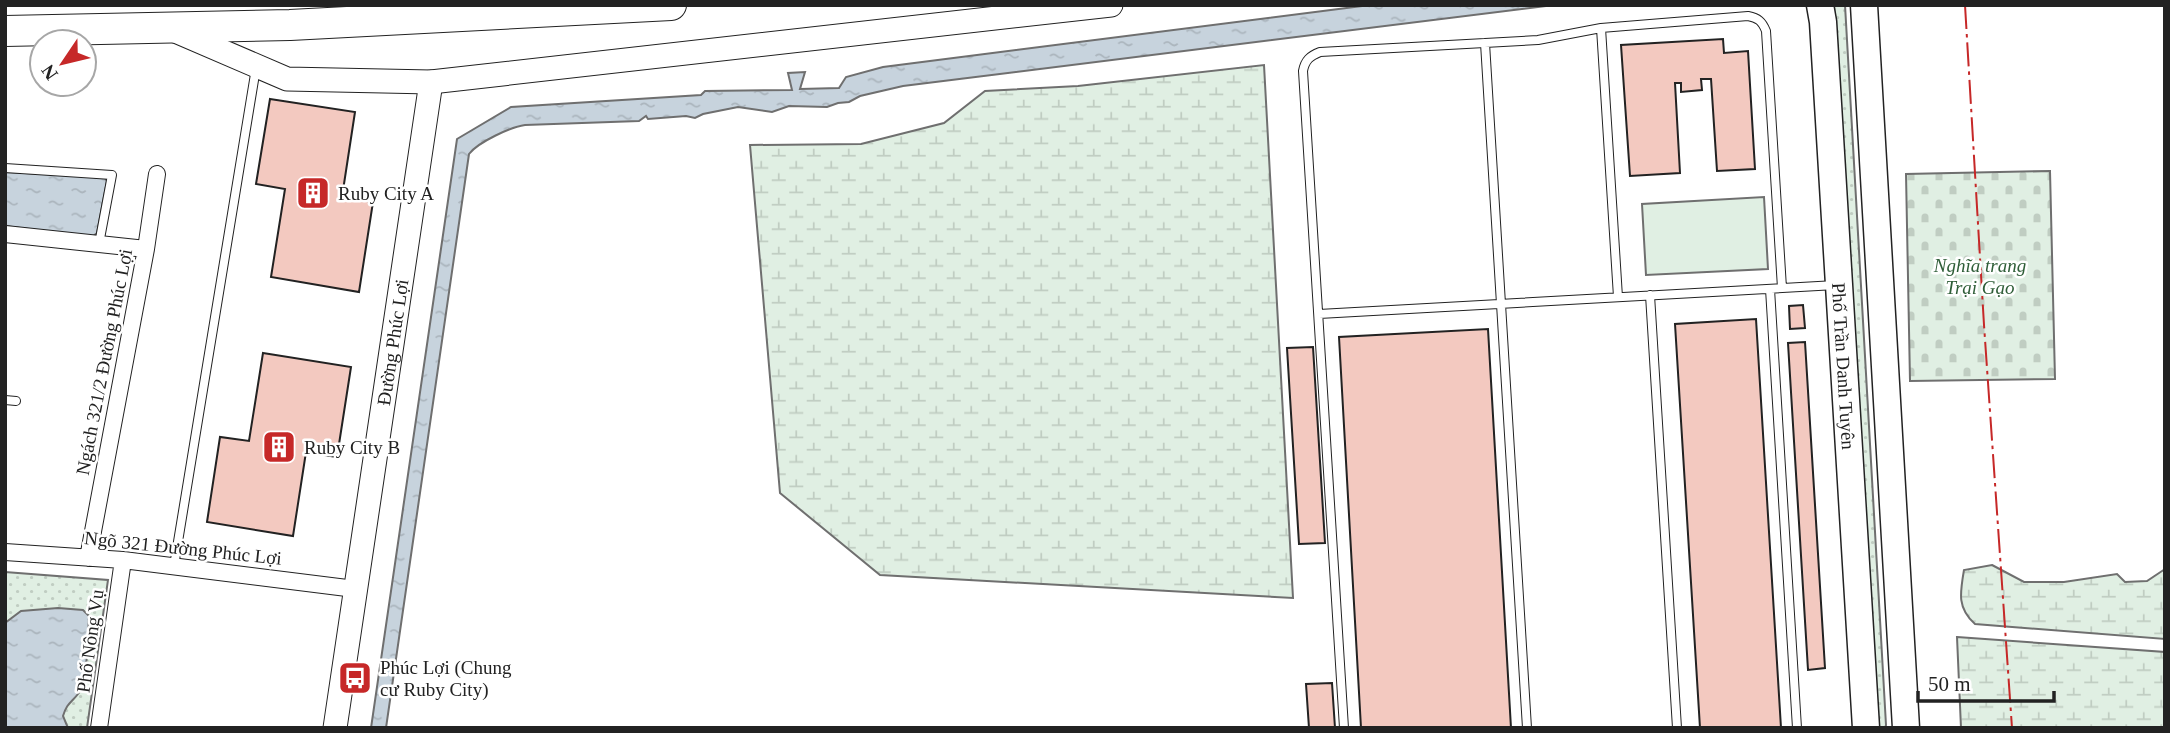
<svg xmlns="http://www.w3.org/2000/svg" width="2170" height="733" viewBox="0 0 2170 733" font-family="'Times New Roman',serif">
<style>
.green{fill:url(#green-dots);stroke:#6f6f6f;stroke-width:2}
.wetland{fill:url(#wetland-marsh);stroke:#6f6f6f;stroke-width:2}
.cemetery{fill:url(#cemetery-stones);stroke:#6f6f6f;stroke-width:2}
.pitch{fill:#e0efe3;stroke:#6f6f6f;stroke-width:2}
.water{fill:url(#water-ripples);stroke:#6f6f6f;stroke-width:2}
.building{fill:#f3c9c0;stroke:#222;stroke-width:2}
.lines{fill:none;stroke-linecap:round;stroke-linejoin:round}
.lane-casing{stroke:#222;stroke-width:10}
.street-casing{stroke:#222;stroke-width:18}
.secondary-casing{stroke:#222;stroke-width:25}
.primary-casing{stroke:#222;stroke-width:29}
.highway-casing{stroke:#222;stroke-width:32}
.lane{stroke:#fff;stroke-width:8}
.street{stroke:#fff;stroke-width:16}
.secondary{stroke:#fff;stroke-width:23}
.primary{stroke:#fff;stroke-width:26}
.highway{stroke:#fff;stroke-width:30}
.power{stroke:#c62828;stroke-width:2;stroke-dasharray:24 5 3.5 5;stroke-linecap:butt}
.labels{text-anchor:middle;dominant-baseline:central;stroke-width:5;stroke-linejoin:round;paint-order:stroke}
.poi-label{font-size:19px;fill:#222;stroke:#fff;text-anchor:start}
.park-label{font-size:19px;font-style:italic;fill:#2f5e38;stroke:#fff}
.street-label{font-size:19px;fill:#222;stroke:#fff}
</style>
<defs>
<pattern id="green-dots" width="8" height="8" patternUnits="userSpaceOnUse" patternTransform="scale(1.75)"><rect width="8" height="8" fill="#e0efe3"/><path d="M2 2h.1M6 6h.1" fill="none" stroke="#c0cdc2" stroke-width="1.8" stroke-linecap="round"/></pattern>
<pattern id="wetland-marsh" width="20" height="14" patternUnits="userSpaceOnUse" patternTransform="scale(1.75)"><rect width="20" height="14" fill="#e0efe3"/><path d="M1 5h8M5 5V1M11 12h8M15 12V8" fill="none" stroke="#c0cdc2"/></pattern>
<pattern id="cemetery-stones" width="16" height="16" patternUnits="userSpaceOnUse" patternTransform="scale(1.75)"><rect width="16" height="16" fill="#e0efe3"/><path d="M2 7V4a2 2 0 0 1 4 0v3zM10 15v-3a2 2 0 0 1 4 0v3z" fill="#c0cdc2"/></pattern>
<pattern id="water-ripples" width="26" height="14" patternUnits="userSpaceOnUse" patternTransform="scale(1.75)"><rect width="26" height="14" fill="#c7d3dd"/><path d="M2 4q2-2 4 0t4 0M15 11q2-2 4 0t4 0" fill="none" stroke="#abb5bd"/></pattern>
</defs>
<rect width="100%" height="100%" fill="#fff"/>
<!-- green -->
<path class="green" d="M1834,5H1845L1886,725L1885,728L1877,727Z
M5,572L108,580L87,728H5Z"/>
<!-- wetland -->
<path class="wetland" d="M1264,65L1293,598L880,575L780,493L750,145L861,144L944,123L985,91L1078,86Z
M1992,565L2024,582H2064L2117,574L2125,582L2147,581L2165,569V639L1975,624C1957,608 1960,593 1964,570Z
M1957,637L2165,652V728H1961Z"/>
<!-- cemetery -->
<path class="cemetery" d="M2050,171L2055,379L1910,381L1906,174Z"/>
<!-- pitch -->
<path class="pitch" d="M1764,197L1768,269L1646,275L1642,204Z"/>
<!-- water -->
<path class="water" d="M1370,5H1554L903,86L860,96L849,102L838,103L827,107L789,106L772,112L738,107L703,114L695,118L686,116L648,119L646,116L639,121L525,125C511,127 478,142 469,154L386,728H371L457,139L511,107L701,95L705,91L792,90L788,73L805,72L800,89L839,88L846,77L883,67Z
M5,172L104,177L107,181L97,233L92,237L5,226Z
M58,608L83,610L89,616C88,633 88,681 78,694C71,703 67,703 63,716L68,728H5V623L21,611Z"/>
<!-- building -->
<path class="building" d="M1723,39L1724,53L1748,51L1755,169L1717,171L1711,79H1701L1702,90L1681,92V83H1675L1680,173L1630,176L1621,45Z
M270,99L355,112L342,197L373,202L359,292L271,277L285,189L256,184Z
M1803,305L1805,328L1790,329L1789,306Z
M1756,319L1781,728H1700L1675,324Z
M1488,329L1511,728H1361L1339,337Z
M1805,342L1825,668L1808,670L1788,343Z
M1313,347L1325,543L1299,544L1287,348Z
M263,353L351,367L337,457L306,452L293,536L207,522L220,437L249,441Z
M1332,683L1335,728H1309L1306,684Z"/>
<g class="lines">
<defs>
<path id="lane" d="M1601,28L1618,297
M1485,43L1527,728
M5,168L112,175L99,244
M1770,289L1797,728
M1650,295L1677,728
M1319,314L1836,285
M5,400L16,401
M174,566L256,68
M1344,728L1303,71C1305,60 1310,56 1320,52L1538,40L1601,28L1748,16C1758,18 1762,21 1766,31L1782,288"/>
<path id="street" d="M5,234L146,249
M5,552L123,560L355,589
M88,558L146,249L157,174
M99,728L123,560"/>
<g id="secondary">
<path d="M173,30L287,79L431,82L1111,5"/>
<path id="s1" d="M335,728L431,82"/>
</g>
<g id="primary">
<path id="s2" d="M1820,5L1823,22L1866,728"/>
<path d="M1864,5L1906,728"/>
</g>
<path id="highway" d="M5,31L290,25L671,5"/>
</defs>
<!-- lane casing -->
<use href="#lane" class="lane-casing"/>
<!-- street casing -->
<use href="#street" class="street-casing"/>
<!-- secondary casing -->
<use href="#secondary" class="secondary-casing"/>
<!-- primary casing -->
<use href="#primary" class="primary-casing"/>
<!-- highway casing -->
<use href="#highway" class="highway-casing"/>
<!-- lane -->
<use href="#lane" class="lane"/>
<!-- street -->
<use href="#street" class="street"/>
<!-- secondary -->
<use href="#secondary" class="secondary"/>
<!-- primary -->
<use href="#primary" class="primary"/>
<!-- highway -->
<use href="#highway" class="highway"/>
<!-- power -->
<path class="power" d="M1965,5L1984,325L2012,728"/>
</g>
<!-- icons -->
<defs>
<symbol id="building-square" viewBox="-11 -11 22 22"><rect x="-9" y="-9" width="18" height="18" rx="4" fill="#c62828" stroke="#fff"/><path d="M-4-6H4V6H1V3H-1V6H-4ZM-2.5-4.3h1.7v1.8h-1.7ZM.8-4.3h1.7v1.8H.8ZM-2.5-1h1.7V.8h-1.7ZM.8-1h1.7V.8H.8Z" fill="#fff"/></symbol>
<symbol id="bus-square" viewBox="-11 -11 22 22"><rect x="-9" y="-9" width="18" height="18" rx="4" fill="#c62828" stroke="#fff"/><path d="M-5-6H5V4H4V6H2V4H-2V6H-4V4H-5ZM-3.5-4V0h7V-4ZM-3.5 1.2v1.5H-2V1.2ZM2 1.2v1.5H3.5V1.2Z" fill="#fff"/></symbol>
</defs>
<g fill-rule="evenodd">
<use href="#building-square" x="294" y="174" width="38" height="38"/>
<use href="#building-square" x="260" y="428" width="38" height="38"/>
<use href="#bus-square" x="336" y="659" width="38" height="38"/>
</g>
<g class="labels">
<!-- poi labels -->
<g class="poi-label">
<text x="338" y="193">Ruby City A</text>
<text x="304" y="447">Ruby City B</text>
<text x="380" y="667">Phúc Lợi (Chung<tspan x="380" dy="22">cư Ruby City)</tspan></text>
</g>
<!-- park labels -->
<g class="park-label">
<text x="1980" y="265">Nghĩa trang<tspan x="1980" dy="22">Trại Gạo</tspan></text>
</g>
<!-- street labels -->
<g class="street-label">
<text stroke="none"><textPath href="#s1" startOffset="390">Đường Phúc Lợi</textPath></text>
<text transform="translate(104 362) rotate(-79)">Ngách 321/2 Đường Phúc Lợi</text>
<text stroke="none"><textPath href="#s2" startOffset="362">Phố Trần Danh Tuyên</textPath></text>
<text transform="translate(183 548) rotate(6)">Ngõ 321 Đường Phúc Lợi</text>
<text transform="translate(90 641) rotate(-82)">Phố Nông Vụ</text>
</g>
</g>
<!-- border -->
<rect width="2170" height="733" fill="none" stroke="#222222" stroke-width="14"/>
<!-- north arrow -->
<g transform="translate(63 63) rotate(235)"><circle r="33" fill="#ffffff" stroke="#a7a7a7" stroke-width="2"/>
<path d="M0-5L12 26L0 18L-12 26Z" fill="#c62828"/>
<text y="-10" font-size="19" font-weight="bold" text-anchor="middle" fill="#222222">N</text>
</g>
<!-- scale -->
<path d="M1918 691v10h136v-10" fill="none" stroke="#222222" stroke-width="3.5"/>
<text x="1928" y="691" font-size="21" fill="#222222" stroke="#ffffff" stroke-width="5" paint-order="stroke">50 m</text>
</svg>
